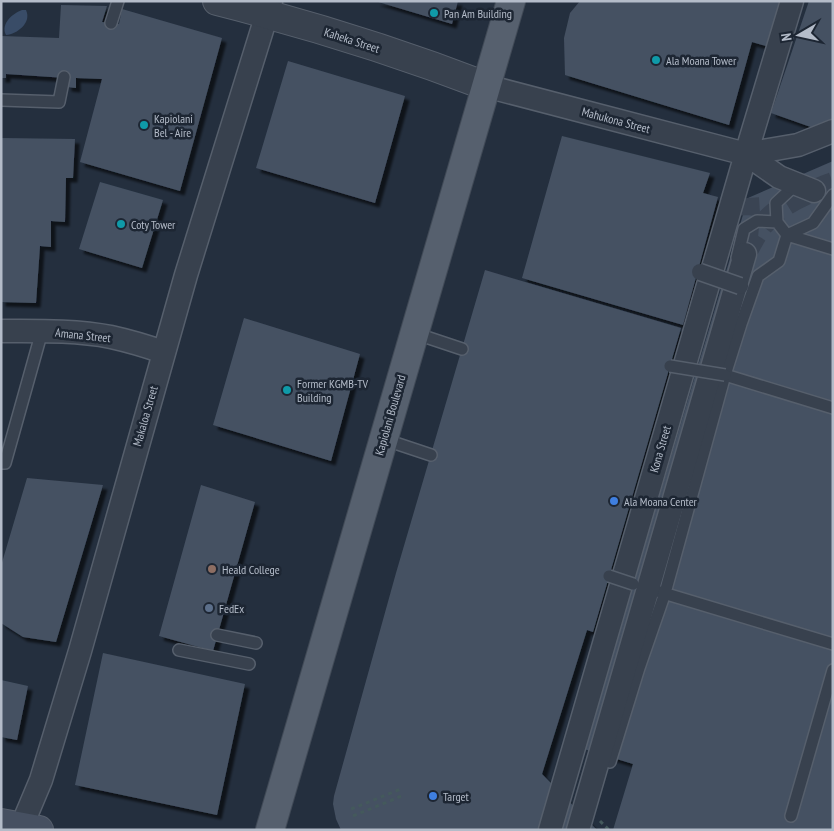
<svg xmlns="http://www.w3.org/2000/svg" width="834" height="831" viewBox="0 0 834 831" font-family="'PT Sans Narrow',sans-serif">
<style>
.water{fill:#394c67}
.building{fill:#455162;filter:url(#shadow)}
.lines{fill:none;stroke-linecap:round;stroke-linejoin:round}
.minor-tunnel{stroke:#3a4453;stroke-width:22;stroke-dasharray:22 11;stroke-linecap:butt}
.service-casing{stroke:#565f6c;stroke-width:14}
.minor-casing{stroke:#565f6c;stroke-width:25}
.tertiary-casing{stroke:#565f6c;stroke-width:30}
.secondary-casing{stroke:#565f6c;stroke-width:30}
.primary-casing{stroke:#414a57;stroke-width:30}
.path{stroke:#44595c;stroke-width:3;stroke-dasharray:4 4;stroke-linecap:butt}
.service{stroke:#38414e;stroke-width:11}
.minor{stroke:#38414e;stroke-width:22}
.tertiary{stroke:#38414e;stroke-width:28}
.secondary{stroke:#465061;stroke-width:28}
.primary{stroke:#56606e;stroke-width:28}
.service-bridge-casing{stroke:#565f6c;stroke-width:14;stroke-linecap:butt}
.pedestrian-bridge-casing{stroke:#565f6c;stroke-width:19;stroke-linecap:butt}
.service-bridge{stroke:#38414e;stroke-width:11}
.pedestrian-bridge{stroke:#38414e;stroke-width:16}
.culture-dot{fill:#0f9aa8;stroke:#1d2633;stroke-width:2}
.shop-dot{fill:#3f7fe0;stroke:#1d2633;stroke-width:2}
.education-dot{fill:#8d6e63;stroke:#1d2633;stroke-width:2}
.service-dot{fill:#5c6f8a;stroke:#1d2633;stroke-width:2}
.labels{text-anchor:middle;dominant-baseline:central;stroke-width:5;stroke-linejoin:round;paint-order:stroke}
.poi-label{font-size:12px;fill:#b4bcc9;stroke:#1d2633;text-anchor:start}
.street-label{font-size:12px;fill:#b4bcc9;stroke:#1d2633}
</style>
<defs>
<filter id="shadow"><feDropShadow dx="4.5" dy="4.5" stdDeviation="1" flood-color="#0009"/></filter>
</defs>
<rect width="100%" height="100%" fill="#242f3e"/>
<!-- water -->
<path class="water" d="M22,10H26C32,23 17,34 6,35C0,24 13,13 22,10Z"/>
<!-- building -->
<path class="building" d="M375,1H458L452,24Z
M580,1H780L766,46L752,42L729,125L565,75L564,38L570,13Z
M809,1H833V126L822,131L771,113Z
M61,5L107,6L102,22L119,24L122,9L222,38L180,191L80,162L102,79L76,78V88L67,87L66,78L6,74V78H1V36L59,38Z
M288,61L405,96L375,203L256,168Z
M562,136L710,173L703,193L718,197L683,325L522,278Z
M1,138L75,139L73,178H66L65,222L51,221V247L40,246L36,303L1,302Z
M833,161V830H613L633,764L584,749L748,198Z
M100,182L163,200L142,268L79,249Z
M485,270L681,328L593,632L587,630L542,774L597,830H341L336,819L333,804L334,796L396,573Z
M244,318L360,354L331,461L213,425Z
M27,478L103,485L56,642L23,637L1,623V566Z
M201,485L255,502L213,651L159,636Z
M103,653L245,684L217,815L75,785Z
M1,680L28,686L17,740L1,737Z"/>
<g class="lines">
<!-- minor-tunnel -->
<path class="minor-tunnel" d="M746,248L749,215L748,198
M745,254C750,246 754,237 759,230C777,204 805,194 833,183"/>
<defs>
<path id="service" d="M111,23L118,1
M1,100L59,102L64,77
M777,222L776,203L791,189
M737,258L744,229L757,221L777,222L787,235L833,249
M414,333L462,349
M725,375L833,408
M383,439L431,455
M1,463H5L42,331
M660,592L833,644
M217,635L256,643
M179,650L249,664
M610,762L639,668L665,593L725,375L741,324L758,276L779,261L787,235L813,223L833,195
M791,816L833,670"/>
<path id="minor" d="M486,86L746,154L779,177L814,191
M746,154L798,145L833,131
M1,331C37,331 76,330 111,337C129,341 146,346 163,352
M20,830L41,780L80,651L186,275L271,1
M550,830L746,154L792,1
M578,830L745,254"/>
<path id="tertiary" d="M217,1C308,24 398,52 486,86"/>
<path id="secondary" d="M1,823L39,830"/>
<path id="primary" d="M270,830L511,1"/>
</defs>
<!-- service casing -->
<use href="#service" class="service-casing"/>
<!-- minor casing -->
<use href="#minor" class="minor-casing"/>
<!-- tertiary casing -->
<use href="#tertiary" class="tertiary-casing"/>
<!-- secondary casing -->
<use href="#secondary" class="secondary-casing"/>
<!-- primary casing -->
<use href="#primary" class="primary-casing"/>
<!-- path -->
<path class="path" d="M351,809L401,789
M353,816L404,795
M600,821L609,830"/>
<!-- service -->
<use href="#service" class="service"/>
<!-- minor -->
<use href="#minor" class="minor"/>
<!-- tertiary -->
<use href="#tertiary" class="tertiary"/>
<!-- secondary -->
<use href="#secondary" class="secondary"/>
<!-- primary -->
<use href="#primary" class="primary"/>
<defs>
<path id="service-bridge" d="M670,366L725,375
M609,576L633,584"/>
<path id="pedestrian-bridge" d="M700,272L740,286"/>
</defs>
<!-- service-bridge casing -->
<use href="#service-bridge" class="service-bridge-casing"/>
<!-- pedestrian-bridge casing -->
<use href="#pedestrian-bridge" class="pedestrian-bridge-casing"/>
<!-- service-bridge -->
<use href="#service-bridge" class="service-bridge"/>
<!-- pedestrian-bridge -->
<use href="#pedestrian-bridge" class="pedestrian-bridge"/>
</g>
<!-- markers -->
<g class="culture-dot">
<circle cx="434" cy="13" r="5"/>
<circle cx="656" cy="60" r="5"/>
<circle cx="144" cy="125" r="5"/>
<circle cx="121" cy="224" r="5"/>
<circle cx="287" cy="390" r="5"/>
</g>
<g class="shop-dot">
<circle cx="614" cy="501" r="5"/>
<circle cx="433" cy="796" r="5"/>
</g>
<circle class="education-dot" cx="212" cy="569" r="5"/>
<circle class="service-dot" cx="209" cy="608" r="5"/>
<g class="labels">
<!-- poi labels -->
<g class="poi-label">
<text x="444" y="13">Pan Am Building</text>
<text x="666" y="60">Ala Moana Tower</text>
<text x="154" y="118">Kapiolani<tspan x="154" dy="14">Bel - Aire</tspan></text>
<text x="131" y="224">Coty Tower</text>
<text x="297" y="383">Former KGMB-TV<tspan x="297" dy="14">Building</tspan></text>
<text x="624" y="501">Ala Moana Center</text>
<text x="222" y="569">Heald College</text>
<text x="219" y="608">FedEx</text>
<text x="443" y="796">Target</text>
</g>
<!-- street labels -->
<g class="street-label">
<text transform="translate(352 40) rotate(18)">Kaheka Street</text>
<text transform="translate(616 120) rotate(15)">Mahukona Street</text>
<text transform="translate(83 335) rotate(6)">Amana Street</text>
<text transform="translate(390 415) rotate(-74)">Kapiolani Boulevard</text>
<text transform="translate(145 416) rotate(-74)">Makaloa Street</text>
<text transform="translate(660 449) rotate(-74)">Kona Street</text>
</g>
</g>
<!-- border -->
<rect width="834" height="831" fill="none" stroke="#b4bcc9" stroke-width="5"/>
<!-- north arrow -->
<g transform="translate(799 35) rotate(261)" stroke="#1d2633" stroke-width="4" paint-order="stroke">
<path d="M0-4L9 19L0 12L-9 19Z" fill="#b4bcc9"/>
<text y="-8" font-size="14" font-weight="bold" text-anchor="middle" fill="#b4bcc9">N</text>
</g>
</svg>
